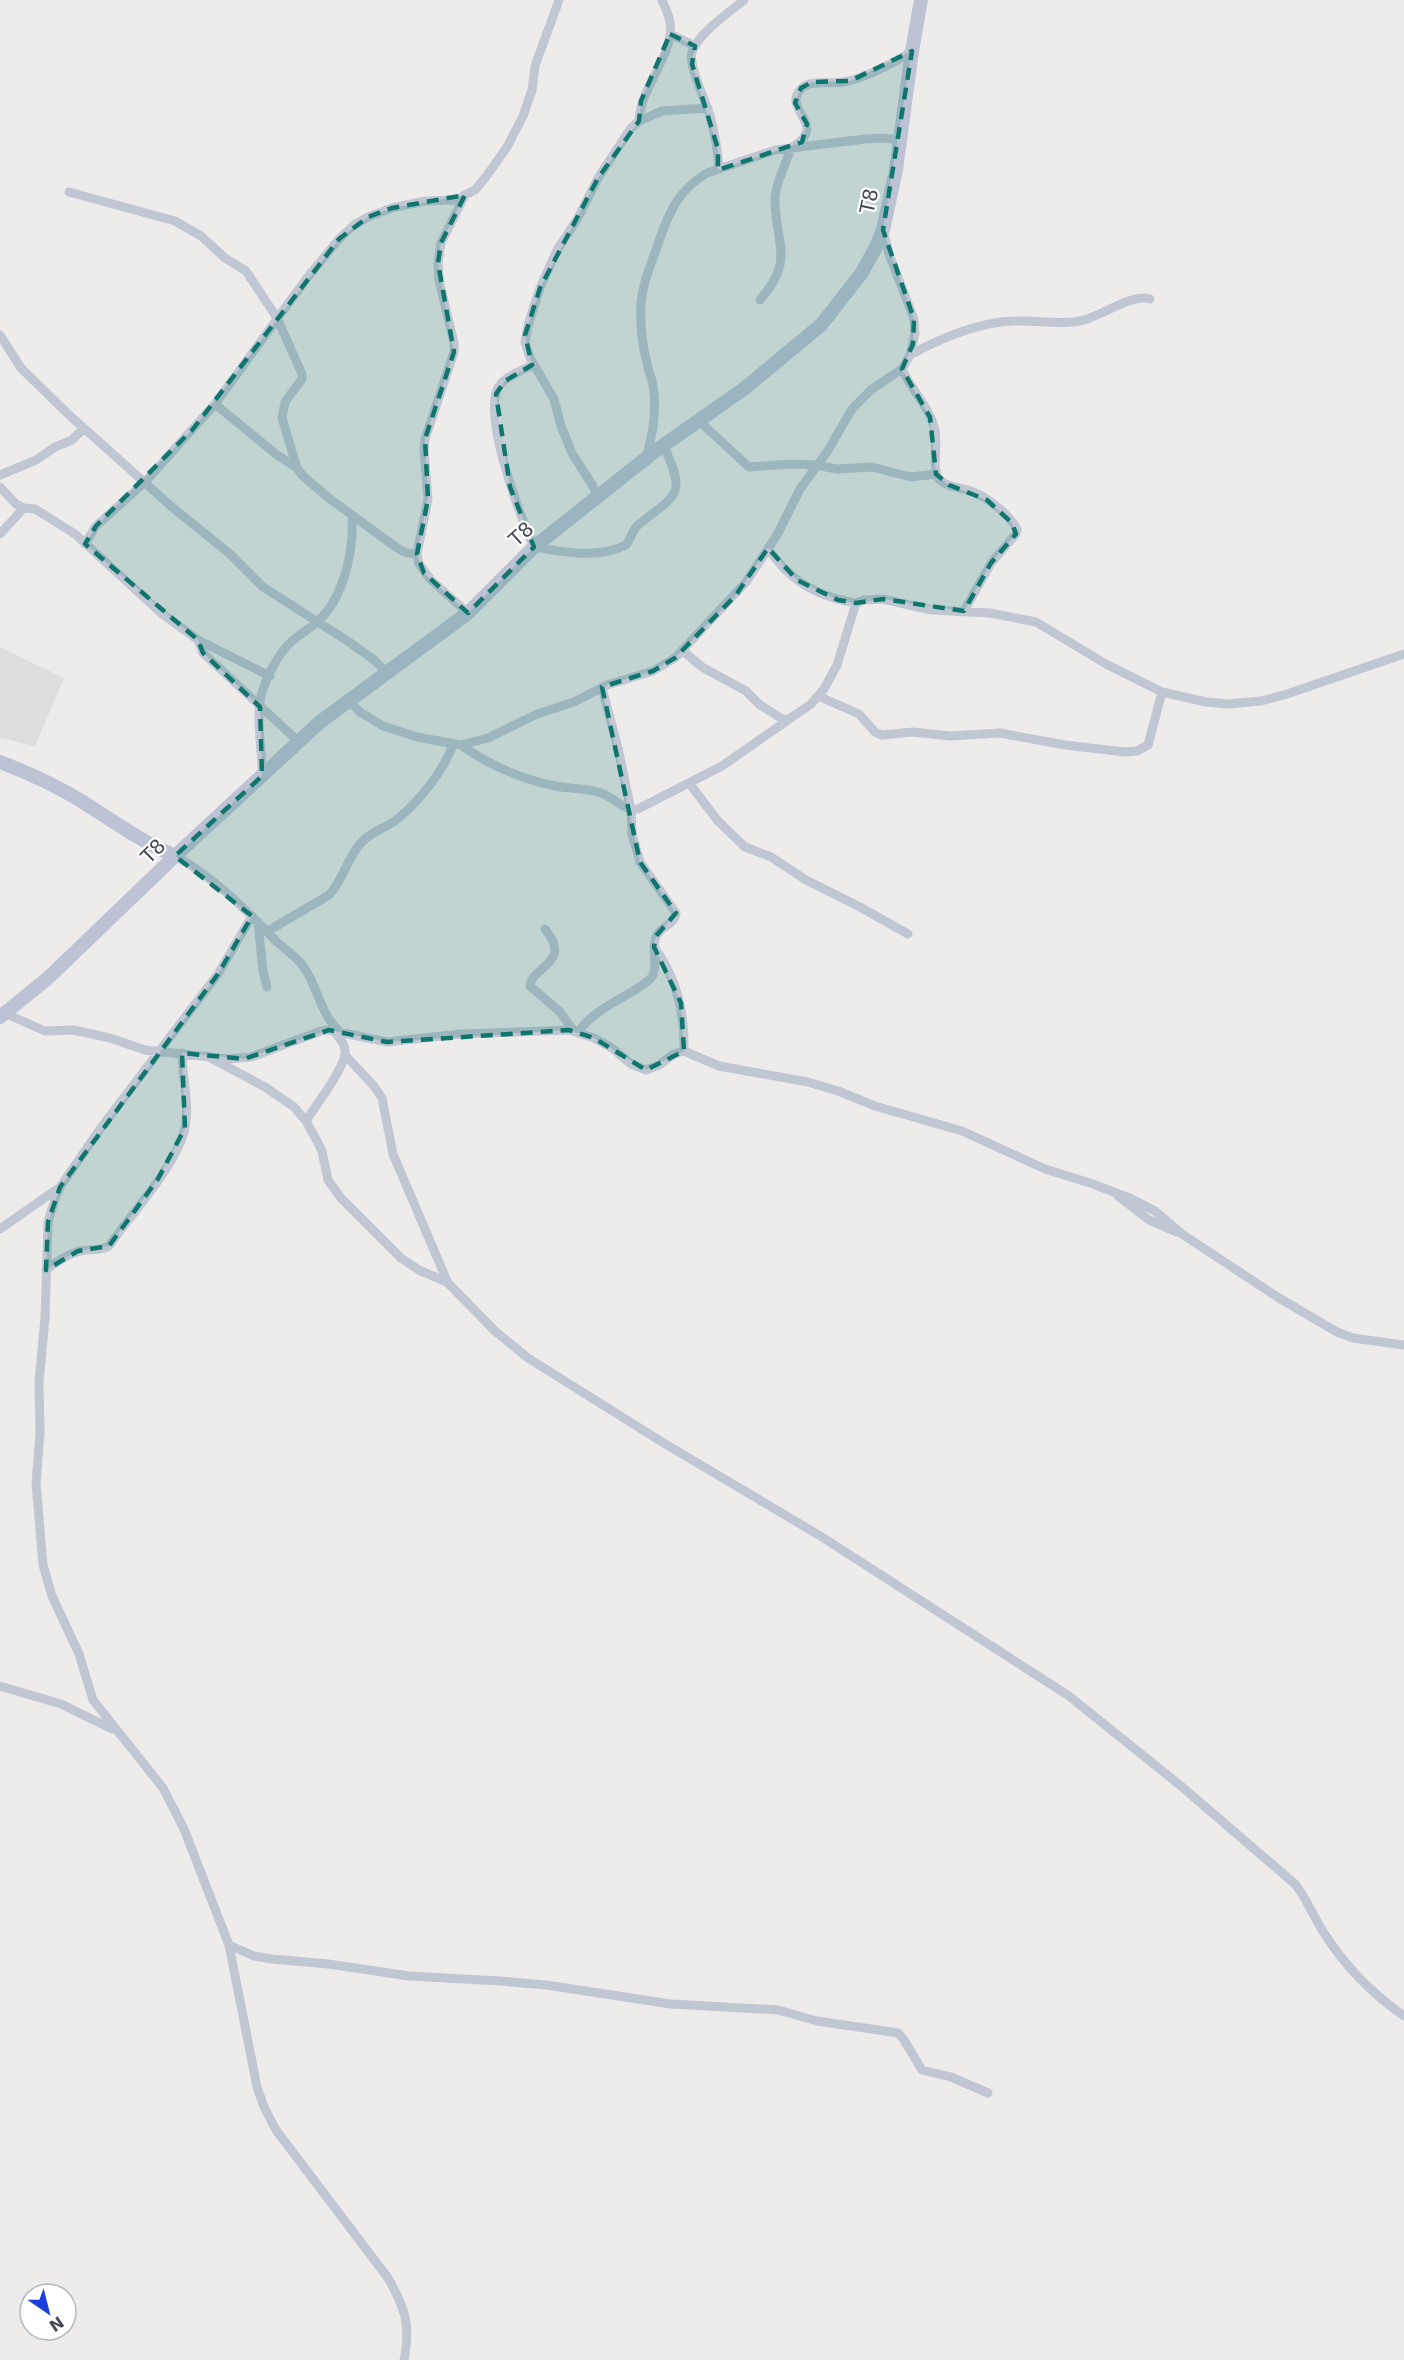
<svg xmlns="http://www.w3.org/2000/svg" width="1404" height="2360" viewBox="0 0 1404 2360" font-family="'DejaVu Sans',sans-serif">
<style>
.education{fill:#dfdddd}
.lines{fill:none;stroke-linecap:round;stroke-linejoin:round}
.street{stroke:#c1c6d3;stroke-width:9}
.secondary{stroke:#bdc3d5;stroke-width:14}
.marked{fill:#0f766e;fill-opacity:0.2;stroke:#0f766e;stroke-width:4.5;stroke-dasharray:12 8;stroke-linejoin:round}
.labels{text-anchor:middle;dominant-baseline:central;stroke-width:4.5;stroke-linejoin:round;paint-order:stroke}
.street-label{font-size:20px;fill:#444a58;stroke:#fff}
</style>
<rect width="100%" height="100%" fill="#eeeceb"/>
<!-- education -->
<path class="education" d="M0,647L64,678L35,746L0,738Z"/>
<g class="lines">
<!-- street -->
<path class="street" d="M670,34L695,46
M639,121C640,87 675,54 670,23C669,15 665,7 662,0
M719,169C718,151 715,136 711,119C707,103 688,66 692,52C698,34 729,12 744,0
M69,192L175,221L201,236L225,258L246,271L277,318L302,374V379L285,402L282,418L297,468L303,476L330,499L397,548L407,553L417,554
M760,300C794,260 777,248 775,203C774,186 786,164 791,148C830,125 782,110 800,90C810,78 830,85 844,82C863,79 896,62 912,51
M0,335L21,368L67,413L172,507L230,554L263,587L346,640L373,659L387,673
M910,355C939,339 981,321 1015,321C1037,320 1059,325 1080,321C1101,317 1131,293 1150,299
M534,364C523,370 506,376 499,386C481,414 521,518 534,547C563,552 599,559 626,545C631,538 632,531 638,525C676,494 688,497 663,445
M902,369C911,390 930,407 935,430C938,444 931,471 940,480C949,488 960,487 971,491C987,497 1009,514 1017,529L1016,534L991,563L964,611
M215,404L277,455L297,468
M699,421L749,467L792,464L815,465L837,469L872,467L911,477L936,474
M646,458C653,435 657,410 653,386C652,378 648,371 647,363C642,344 640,324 641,304C643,279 653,261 660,238C670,210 680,189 707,173L775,150L865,139L883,138L900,140
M0,475L36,460L55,447L72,440L83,429
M0,487L16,504L24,508L35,509L75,534L161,613L198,640L270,676
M599,496L572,453L561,426L554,399L530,358L525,342L528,325L540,288L557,250L578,218L598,178L631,128L639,121L662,111L708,108
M0,534L24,508
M85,544L96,526L145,482L215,404L307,278L339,239L354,225L368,217L392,208L425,201L456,200L465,195
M768,549C774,556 779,564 787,571C805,589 831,599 856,603
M468,613L431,580L419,564L417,554L428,499L424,450L425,439L454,352V343L439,280L438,263L441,243L465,195L475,190L485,178L507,147L523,116L532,90L535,66L559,0
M198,640L203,653L299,742
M683,651L702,667L746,691L760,705L784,720L790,718
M818,696L859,714L875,732L882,735L913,732L950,736L1000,733L1065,745L1125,752L1137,751L1148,745L1162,692
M349,701L360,712L383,726L417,737L461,745L488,738L537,714L574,702L607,685L653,671L675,658L746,582L777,535L800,489L827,452L852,409L872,389L902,369L910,355L915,334L914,319L889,254L883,230
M461,745C489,765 521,779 555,786C570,789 586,788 601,793C613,797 624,811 638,809L722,766L811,704L824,689L837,665L856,603L864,600L883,599L931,610L990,613L1036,622L1106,664L1162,692L1206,702L1228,704L1261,701L1287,694L1404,654
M262,776C263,748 254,716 263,689C269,673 279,653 291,642C300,634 309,629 317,622C344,599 354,550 352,516
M689,783L718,821L745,847L771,857L806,880L860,907L908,934
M175,856C214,877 246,910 277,942C286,950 297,957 304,967C318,988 321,1015 339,1031
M252,916L218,974L100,1129L60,1187L55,1199L48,1222L45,1318L39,1382L40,1433L36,1483L43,1565L52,1596L79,1654L93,1700L163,1788L184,1829L229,1945L257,2087L264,2107L276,2130L388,2278C405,2308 411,2325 404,2360
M258,922L263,971L267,987
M545,929C573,963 532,966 530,986L559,1011L574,1031
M268,931L329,895C343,880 347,859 360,844C370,832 383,829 395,821C419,802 442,773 453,745
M654,947C677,978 685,1012 684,1051
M4,1013L45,1031L73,1030L110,1038L145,1050L229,1059L251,1057L321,1031L329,1030L387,1042L460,1034L569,1030L594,1038L612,1048L631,1064L646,1070L659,1065L674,1054L684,1051L719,1066L808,1082L838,1091L875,1106L962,1131L1045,1169L1093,1184L1132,1199L1155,1211L1182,1234L1279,1298L1337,1332L1353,1338L1404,1345
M579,1032C592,1007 647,989 653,975C658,963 651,950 656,937C660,926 675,925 676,913L640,862L632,834L631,810L618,748L602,688
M345,1055L373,1085L382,1098L393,1154L447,1281
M207,1056L265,1087L294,1107L306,1121L318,1143L322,1151L328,1180L341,1198L401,1258L419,1270L447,1282L495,1331L528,1358L662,1442L822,1537L1069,1696L1181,1786L1295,1884C1308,1900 1314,1919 1326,1936C1346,1967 1374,1995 1404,2016
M306,1121C315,1106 347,1066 345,1050C344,1042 338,1036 333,1030
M1118,1196L1149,1220L1177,1232
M0,1229L60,1187
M46,1270C56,1262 67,1254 80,1251C90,1249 100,1251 109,1246C131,1214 177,1165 185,1128C190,1104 182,1078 182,1053
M0,1686L61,1704L112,1729
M229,1945L254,1956L272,1959L328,1964L409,1976L500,1981L546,1985L671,2004L778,2010L817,2021L898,2033L904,2040L922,2070L951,2077L988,2093"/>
<!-- secondary -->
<path class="secondary" d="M0,762C29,773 57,786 83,802C114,822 142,842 175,856
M0,1017L47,979L175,856L320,722L468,613L534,547L654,452L745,388L821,325L861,274L876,247L883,230L896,170L912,51L921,0"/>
</g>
<!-- marked area -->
<path class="marked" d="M670,34L695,46L692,64L718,149V170L802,142L807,124L795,103L801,88L812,82L850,81L912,51L883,230L914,319L913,344L902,369L930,417L936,474L949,485L987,500L1012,523L1016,534L991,563L964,611L883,599L856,603L838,600L797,580L768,548L736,595L675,658L653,671L602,687L640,862L676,913L656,936L654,947L681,1003L684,1051L646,1070L594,1038L569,1030L387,1042L329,1030L244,1059L182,1053L185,1128L158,1179L109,1246L78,1251L46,1270L48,1222L60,1187L218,974L252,916L175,856L262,776L260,707L203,653L198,640L85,544L96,526L193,429L339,239L368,217L392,208L465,195L441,243L438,263L454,352L425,439L428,499L417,554L424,573L468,613L534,547L510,487L496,394L505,381L532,365L525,335L540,288L598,178L639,121L641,101Z"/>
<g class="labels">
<!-- street labels -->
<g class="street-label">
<text transform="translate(869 201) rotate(-78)">T8</text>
<text transform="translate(521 534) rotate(-42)">T8</text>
<text transform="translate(153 851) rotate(-45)">T8</text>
</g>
</g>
<!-- north arrow -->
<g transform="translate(48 2312) rotate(145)"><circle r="28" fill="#ffffff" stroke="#b4b7bc" stroke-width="1.5"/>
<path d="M0-4.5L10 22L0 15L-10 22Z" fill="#1a40d9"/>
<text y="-9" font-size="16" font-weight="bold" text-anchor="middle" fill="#444a58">N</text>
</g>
</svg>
